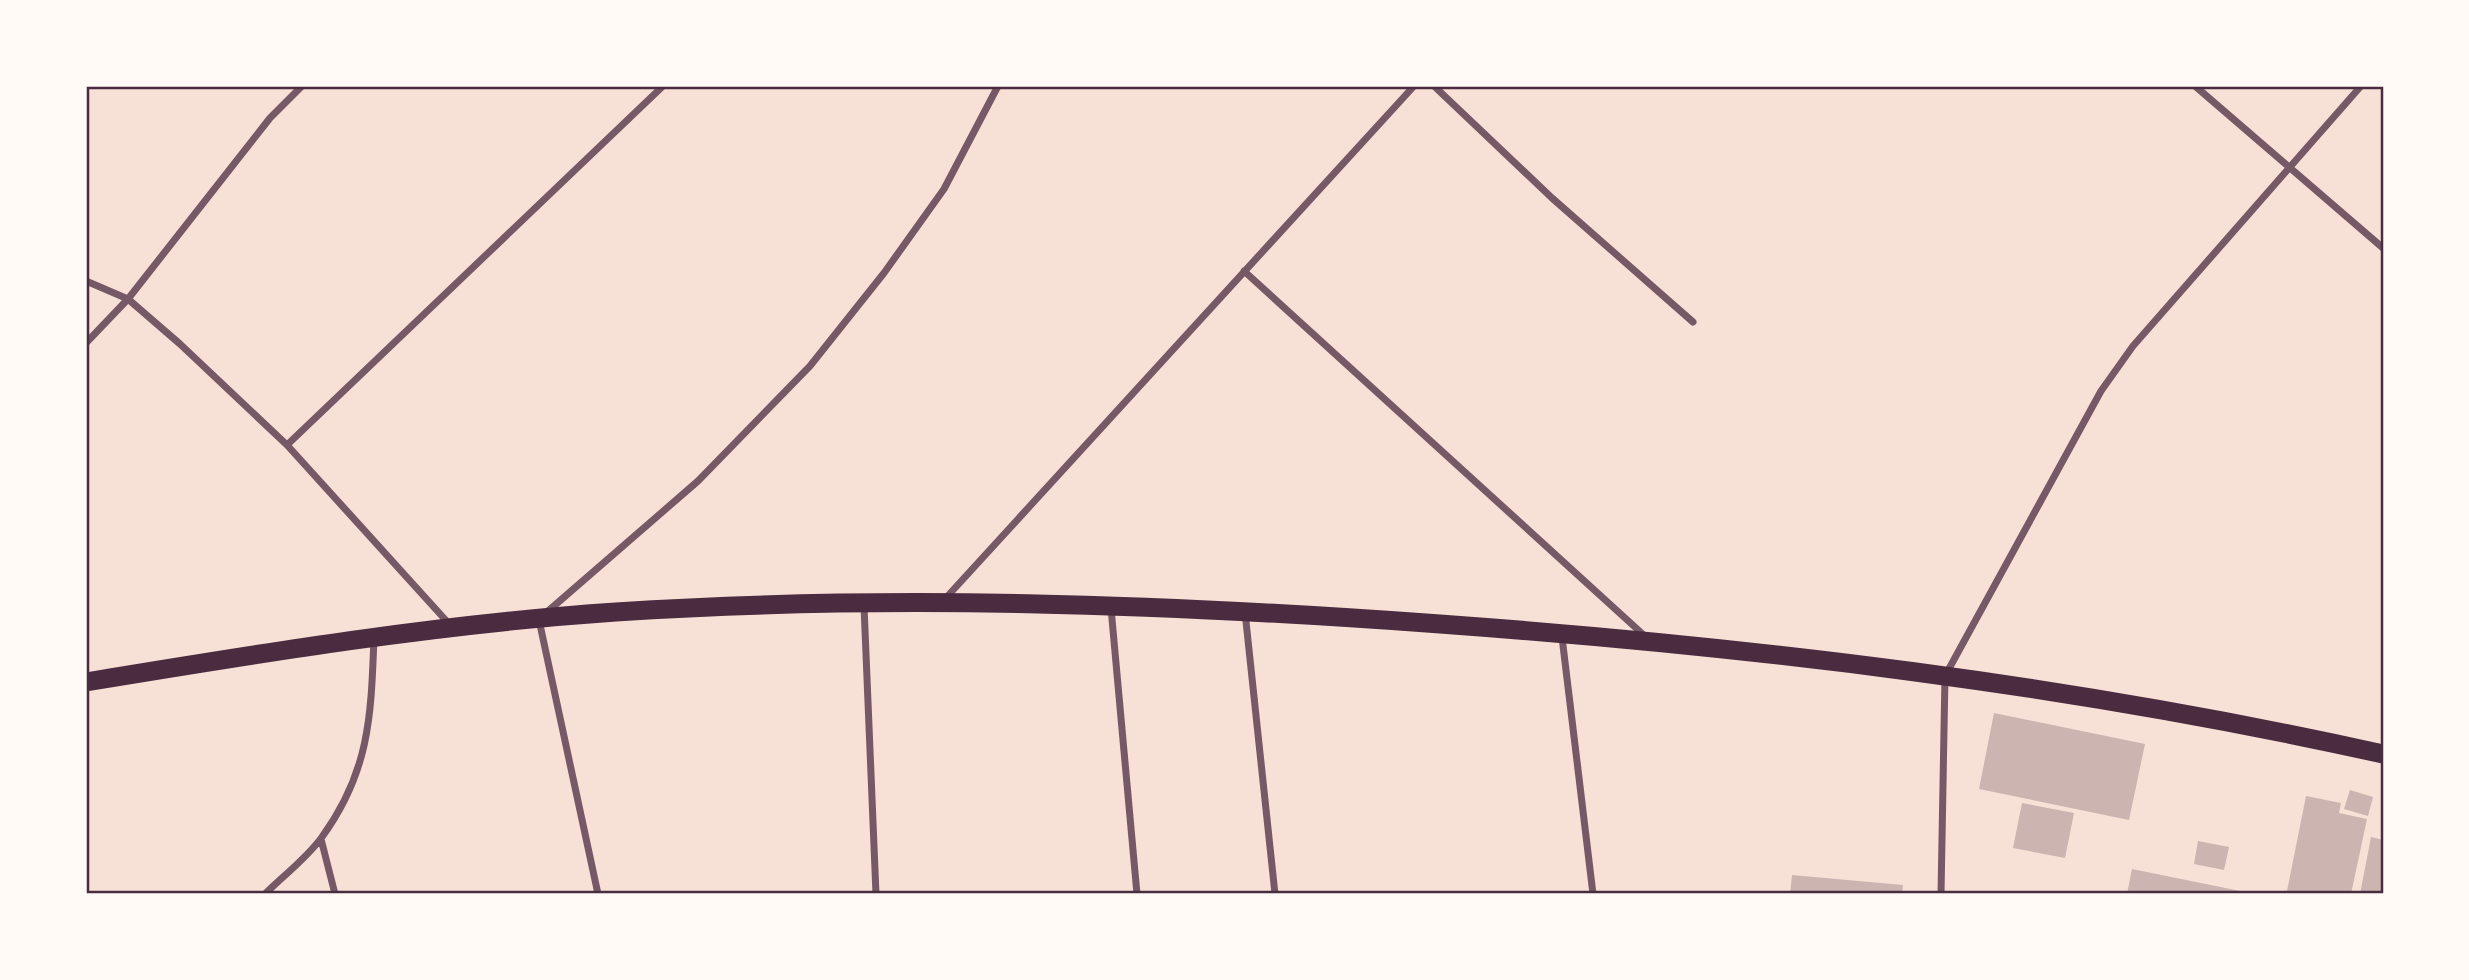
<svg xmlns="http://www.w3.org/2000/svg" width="2469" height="980" viewBox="0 0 2469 980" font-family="'Sofia Sans Condensed',sans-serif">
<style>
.building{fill:#ccb4b1}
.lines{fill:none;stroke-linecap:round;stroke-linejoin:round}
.minor{stroke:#755966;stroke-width:7}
.trunk{stroke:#4a2c40;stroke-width:19}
.neatline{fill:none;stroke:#4a2c40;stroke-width:2.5}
</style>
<rect width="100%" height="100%" fill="#f7e1d7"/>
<!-- building -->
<path class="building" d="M1994,713L2145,744L2129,820L1979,789Z
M2350,790L2373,797L2368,816L2344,809Z
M2306,796L2341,803L2339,813L2367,819L2351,894L2287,891Z
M2022,803L2074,813L2065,858L2013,848Z
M2371,837L2383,840V894H2360Z
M2198,841L2229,847L2224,870L2194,864Z
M2132,869L2250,893V894H2127Z
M1792,875L1903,885L1902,894H1790Z"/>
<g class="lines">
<!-- minor -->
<path class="minor" d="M1434,86L1552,198L1693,322
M2195,86L2383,248
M1244,271L1647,638
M86,281L128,299L180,344L287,445L451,626
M86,343L128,299L270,118L302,86
M287,445L663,86
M944,600L1414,86
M864,606L876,894
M1111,608L1137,894
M547,612L698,481L810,366L884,273L944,189L998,86
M1245,612L1275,894
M539,620L598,894
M1562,637L1593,894
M321,839L335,894
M265,894C283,876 307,858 322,837C370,771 371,715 374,638
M1941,894L1945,676L2101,391L2133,346L2361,86"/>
<!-- trunk -->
<path class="trunk" d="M86,682C262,653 438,624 616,612C891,594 1165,604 1440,624C1756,647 2073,685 2383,754"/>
</g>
<!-- border -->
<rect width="2469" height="980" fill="none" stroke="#fffaf5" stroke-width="175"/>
<rect x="88" y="88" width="2294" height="804" class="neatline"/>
</svg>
